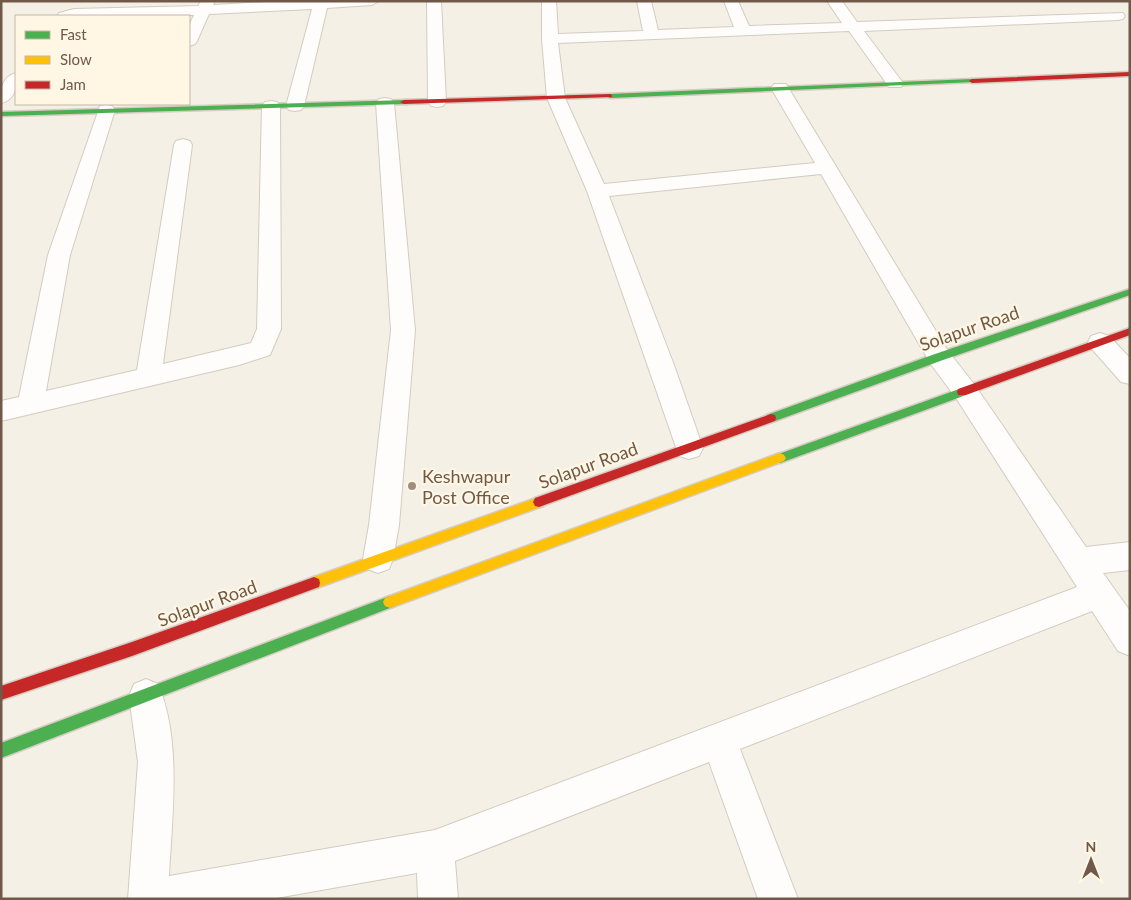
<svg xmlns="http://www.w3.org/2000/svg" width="1131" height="900" viewBox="0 0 1131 900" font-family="Lato,sans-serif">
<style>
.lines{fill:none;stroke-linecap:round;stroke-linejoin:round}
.street-casing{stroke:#d3cbc1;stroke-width:2}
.fast-casing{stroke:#d5ccc2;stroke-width:3}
.slow-casing{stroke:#d5ccc2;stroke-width:3}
.jam-casing{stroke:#d5ccc2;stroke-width:3}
.street{fill:#fefdfb;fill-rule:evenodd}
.fast{fill:#4caf50;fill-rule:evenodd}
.slow{fill:#ffc107;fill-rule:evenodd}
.jam{fill:#c62828;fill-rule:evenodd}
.poi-dot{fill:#9f8e7f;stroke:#fff6e4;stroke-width:2}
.labels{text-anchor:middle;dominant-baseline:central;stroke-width:4.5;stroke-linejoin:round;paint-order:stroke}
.street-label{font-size:18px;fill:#705948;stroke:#fff6e4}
.poi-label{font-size:18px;fill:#705948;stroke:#fff6e4;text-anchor:start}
</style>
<rect width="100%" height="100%" fill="#f5f0e5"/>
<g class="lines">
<defs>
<path id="street" d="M201,1H215L213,5L285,1H379L372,5L327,8L304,106L301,110L295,111L289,110L286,106L312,9L209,14L197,41L195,44L189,46V26L194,15L57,16L59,13L74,9L198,6Z
M427,1H441L446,102L443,106L437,107L431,106L428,102Z
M542,1H556L558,34L643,31L637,1H651L658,30L734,27L724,1H738L749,26L842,23L827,1H842L857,22L1123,13L1125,16L1123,19L1118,20L864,31L903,83L901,87H889L849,31L558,43L565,98L604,184L815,163L771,88L774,84H786L948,351L974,384L1086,547L1130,542V570L1103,573L1130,611V656L1118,651L1092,611L740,749L798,899H758L709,762L455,861L458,899H418L417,873L271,899H128L138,762L129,696L134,684L146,679L158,684C182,740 172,816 169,876L435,830L1077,587L956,398L930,363L821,174L609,196L674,365L703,448L699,456L689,459L679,456L587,191L547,98L542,39Z
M16,73C17,85 16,100 1,103C1,90 1,77 16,73Z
M385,98L391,99L394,103L415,330L399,525L393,559L389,569L378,573L367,569L363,559L369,525L391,330L376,103L379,99Z
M271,101L277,102L280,106L281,329L270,355L239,365L1,421V401L19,397L48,255L100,106L106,105L112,106L115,110L70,255L46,391L137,370L174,145L176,141L183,139L190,141L192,145L163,364L251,343L257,329L262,106L265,102Z
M1100,333L1109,336L1130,358V384L1121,382L1091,348L1088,342L1091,336Z"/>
<path id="fast" d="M972,79L974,80V82L610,98L606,96L610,94Z
M407,100V104H404L1,116V112Z
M1130,289V295L943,360L775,421H767L766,418L767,415L935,354Z
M962,388L966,389L967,392L966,395L780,463L776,461L774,458L776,455Z
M390,596L395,598L397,602L395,606L1,758V743Z"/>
<path id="slow" d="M780,453L784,455L786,458L784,461L390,608L385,606L383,602L385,598L390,596Z
M539,497L543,498L545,502L543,506L314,589L309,587L308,583L309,579L314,577Z"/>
<path id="jam" d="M1130,72V76L972,83L969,81L972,79Z
M610,94L612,95V97L404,104L400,102L404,100Z
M1130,328V335L966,395H958L957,392L958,389Z
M771,414L775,415L776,418L775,421L539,507L535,506L533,502L535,498Z
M314,577L319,579L320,583L319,587L132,656L1,700V686L132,642Z"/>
</defs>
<!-- street casing -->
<use href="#street" class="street-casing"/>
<!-- fast casing -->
<use href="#fast" class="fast-casing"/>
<!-- slow casing -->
<use href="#slow" class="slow-casing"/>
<!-- jam casing -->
<use href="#jam" class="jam-casing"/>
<!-- street -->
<use href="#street" class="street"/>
<!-- fast -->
<use href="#fast" class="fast"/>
<!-- slow -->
<use href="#slow" class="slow"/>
<!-- jam -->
<use href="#jam" class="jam"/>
</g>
<!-- markers -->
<circle class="poi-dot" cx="412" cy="486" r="5"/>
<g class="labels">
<!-- street labels -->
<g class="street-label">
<text transform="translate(969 328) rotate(-19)">Solapur Road</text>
<text transform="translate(588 465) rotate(-20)">Solapur Road</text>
<text transform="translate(207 603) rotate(-20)">Solapur Road</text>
</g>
<!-- poi labels -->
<g class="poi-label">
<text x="422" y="476">Keshwapur<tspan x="422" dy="21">Post Office</tspan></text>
</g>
</g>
<!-- border -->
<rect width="1131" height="900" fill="none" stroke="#705948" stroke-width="5"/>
<!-- legend -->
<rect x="15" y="15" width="175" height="90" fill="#fff6e4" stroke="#c6b7a6"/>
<rect x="25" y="31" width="25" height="8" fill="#4caf50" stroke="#c6b7a6"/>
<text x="60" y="40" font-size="15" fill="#705948">Fast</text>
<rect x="25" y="56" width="25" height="8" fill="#ffc107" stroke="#c6b7a6"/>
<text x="60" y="65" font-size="15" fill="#705948">Slow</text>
<rect x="25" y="81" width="25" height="8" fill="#c62828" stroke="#c6b7a6"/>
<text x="60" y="90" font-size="15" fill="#705948">Jam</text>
<!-- north arrow -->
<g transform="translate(1091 860)" stroke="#fff6e4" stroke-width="4" paint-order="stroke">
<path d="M0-4L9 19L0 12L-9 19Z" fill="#705948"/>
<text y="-8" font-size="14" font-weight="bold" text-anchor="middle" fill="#705948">N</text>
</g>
</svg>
